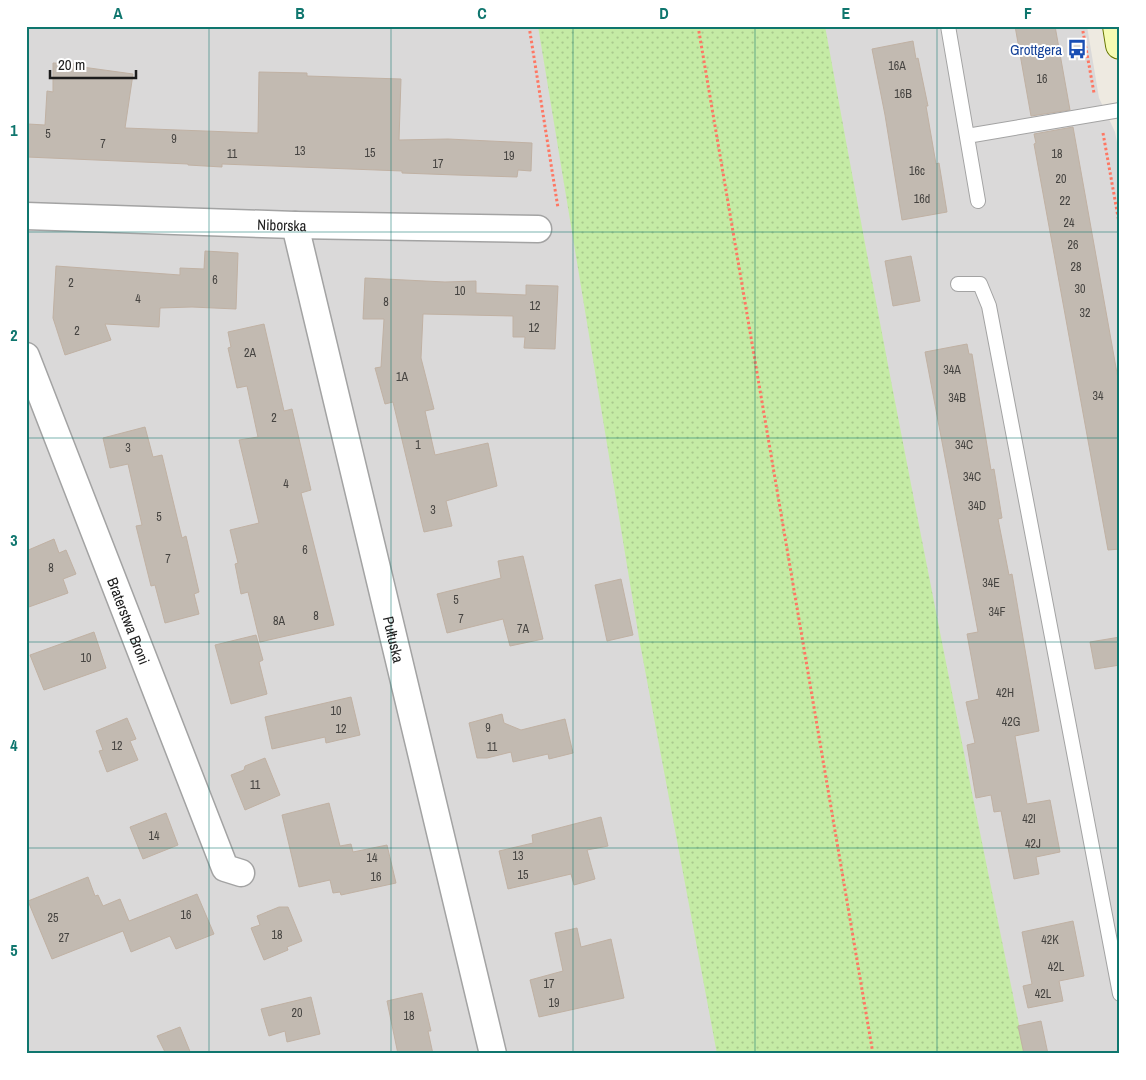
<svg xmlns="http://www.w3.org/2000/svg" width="1146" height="1080" viewBox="0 0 1146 1080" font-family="'Archivo Narrow',sans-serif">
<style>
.residential{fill:#dad9d9}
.grass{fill:url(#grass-dots)}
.building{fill:#c2bab1;stroke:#c0b1a3}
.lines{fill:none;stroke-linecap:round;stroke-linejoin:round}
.service-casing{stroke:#a3a3a3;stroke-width:16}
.minor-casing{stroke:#a3a3a3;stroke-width:29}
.secondary-casing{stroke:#657501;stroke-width:30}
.path{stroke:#fe7763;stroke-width:3;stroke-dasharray:2.5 2.5;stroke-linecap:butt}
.service{stroke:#fff;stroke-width:14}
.minor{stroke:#fff;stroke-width:26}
.secondary{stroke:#f5fbb2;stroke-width:28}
.grid{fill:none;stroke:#0f766e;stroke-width:1;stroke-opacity:0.55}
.labels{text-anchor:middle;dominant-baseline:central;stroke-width:4;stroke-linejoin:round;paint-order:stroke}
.number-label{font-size:12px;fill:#464441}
.transit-label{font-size:15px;fill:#164399;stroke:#fff;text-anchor:end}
.street-label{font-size:15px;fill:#1c1c1c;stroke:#fff}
.neatline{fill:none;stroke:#0f766e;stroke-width:2}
.grid-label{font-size:16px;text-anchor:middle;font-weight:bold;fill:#0f766e}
</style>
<defs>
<pattern id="grass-dots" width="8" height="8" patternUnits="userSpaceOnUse" patternTransform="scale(1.25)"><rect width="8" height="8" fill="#c5eba5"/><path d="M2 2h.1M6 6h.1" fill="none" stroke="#a9c98d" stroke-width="1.8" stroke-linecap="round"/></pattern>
</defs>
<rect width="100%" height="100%" fill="#eeeae1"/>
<!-- residential -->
<path class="residential" d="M26,26H1087L1099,98L1115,132L1120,158V1054H26Z"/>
<!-- grass -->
<path class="grass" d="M538,26H825C887,370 955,712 1025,1054H717L639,638Z"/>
<!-- building -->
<path class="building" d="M1015,26H1055L1070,110L1031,116Z
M913,41L916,59L918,58L928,106H926L936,164L939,163L947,212L902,220L885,115L872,49Z
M53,63L75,64V66L133,74L125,128L258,133L259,72L307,73V76L401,79L399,140L448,139L532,143L531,171L518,170L517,177L456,175L402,173V171L222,164V167L188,165V164L27,157L28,124L45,125L47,91L53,92Z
M1073,127L1120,390V549L1108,550L1034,144L1036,143L1034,134Z
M205,251L238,253L236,309L192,307L160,308L159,327L105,324L111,340L65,355L53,318L56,266L180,275V268L204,269Z
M911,256L920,301L893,306L885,261Z
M365,278L445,282L476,281V293L526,295V285L558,286L555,349L524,348L525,337H513V316L423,314L421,358L434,409L425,411L435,455L488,443L497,486L446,501L452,526L424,532L393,402L385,404L375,368L381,367L384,319H363Z
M264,324L284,411L292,409L311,490L301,493L334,625L260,642L248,592L241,594L235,564L238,563L230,530L259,523L239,440L258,437L247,386L237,388L228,348L231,347L228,332Z
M967,344L969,354H972L991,470L994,469L1002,518L998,519L1009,575L1012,574L1039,731L1015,736L1027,804L1050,800L1060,852L1036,857L1039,874L1014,879L1001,811L994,812L991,795L976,798L967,745L975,743L966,702L979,699L967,634L978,632L925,352Z
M145,427L153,457L162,455L182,538L186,536L199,592L194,594L199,614L165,623L155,585L151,586L136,526L142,525L128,464L110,468L103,438Z
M54,539L59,553L66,550L76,574L63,579L68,593L26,608V551Z
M523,556L543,639L510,646L503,619L447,633L437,594L501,578L498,561Z
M621,579L633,635L607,641L595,585Z
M94,632L106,668L44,690L30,655Z
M256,635L263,660L259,662L267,694L231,704L215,645Z
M1120,637V665L1095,669L1090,642Z
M351,697L360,735L326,743L325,737L272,749L265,717Z
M502,714L504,723L521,730L565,719L573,753L549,759L548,754L513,762L511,752L487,758H477L469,723Z
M127,718L136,739L130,741L138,760L107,772L99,751L103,750L96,731Z
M265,758L280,795L245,810L231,775L244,770L245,766Z
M329,803L340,846L351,844L353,852L387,845L396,883L341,895L340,892L333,893L330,880L299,887L282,815Z
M166,813L178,845L143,859L130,827Z
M601,817L608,846L587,850L595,879L574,885L571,874L508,889L499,851L533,843L532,835Z
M88,877L95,896L98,895L103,906L120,899L129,921L197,894L214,934L176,949L170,936L131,952L123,931L52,959L28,901Z
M279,907H288L302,941L287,947L288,950L264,960L251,928L260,925L257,916Z
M1073,921L1084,976L1059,981L1063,1001L1028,1008L1023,986L1032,984L1022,932Z
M577,928L581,947L611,939L624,998L539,1017L530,980L563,971L555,933Z
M422,993L431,1031H428L433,1054H398L387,1001Z
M311,997L320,1034L287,1042L285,1031L269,1036L261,1009Z
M1041,1021L1048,1054H1024L1018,1026Z
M180,1027L191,1054H166L157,1036Z"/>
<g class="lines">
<defs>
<path id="service" d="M948,26L978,201
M967,136L1120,110
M958,284H980L989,306L1120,994"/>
<g id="minor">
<path id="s1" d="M26,216L295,225L538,229"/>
<path id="s2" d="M295,225L493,1054"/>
<path id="s3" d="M26,356L225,868L241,873"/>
</g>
<path id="secondary" d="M1117,26L1120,45"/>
</defs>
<!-- service casing -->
<use href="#service" class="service-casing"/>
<!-- minor casing -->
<use href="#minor" class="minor-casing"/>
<!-- secondary casing -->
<use href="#secondary" class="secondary-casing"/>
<!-- path -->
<path class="path" d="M529,26L558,208
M698,26L873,1054
M1082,26L1094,93
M1103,133L1120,228"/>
<!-- service -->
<use href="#service" class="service"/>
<!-- minor -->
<use href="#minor" class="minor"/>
<!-- secondary -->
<use href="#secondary" class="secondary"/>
</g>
<!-- grid -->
<path class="grid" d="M209,26V1054M391,26V1054M573,26V1054M755,26V1054M937,26V1054M26,232H1120M26,438H1120M26,642H1120M26,848H1120"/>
<!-- icons -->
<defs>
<symbol id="bus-bare" viewBox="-9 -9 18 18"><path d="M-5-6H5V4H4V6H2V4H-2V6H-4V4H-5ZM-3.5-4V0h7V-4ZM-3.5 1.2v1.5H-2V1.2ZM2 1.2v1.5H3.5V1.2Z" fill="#1a4fb4" stroke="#fff" stroke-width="2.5" paint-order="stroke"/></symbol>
</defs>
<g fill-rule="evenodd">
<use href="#bus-bare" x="1063" y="35" width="28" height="28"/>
</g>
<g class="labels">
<!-- number labels -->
<g class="number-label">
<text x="897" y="66">16A</text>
<text x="1042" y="79">16</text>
<text x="903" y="94">16B</text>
<text x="48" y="134">5</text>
<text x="174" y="139">9</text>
<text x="103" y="144">7</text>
<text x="300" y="151">13</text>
<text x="370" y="153">15</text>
<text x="232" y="154">11</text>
<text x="1057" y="154">18</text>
<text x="509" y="156">19</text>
<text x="438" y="164">17</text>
<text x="917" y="171">16c</text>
<text x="1061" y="179">20</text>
<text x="922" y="199">16d</text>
<text x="1065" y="201">22</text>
<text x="1069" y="223">24</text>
<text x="1073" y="245">26</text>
<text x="1076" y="267">28</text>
<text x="215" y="280">6</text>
<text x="71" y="283">2</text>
<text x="1080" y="289">30</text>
<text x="460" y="291">10</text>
<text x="138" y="299">4</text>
<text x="386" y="302">8</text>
<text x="535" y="306">12</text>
<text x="1085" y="313">32</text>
<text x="534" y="328">12</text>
<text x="77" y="331">2</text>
<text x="250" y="353">2A</text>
<text x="952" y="370">34A</text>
<text x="402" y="377">1A</text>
<text x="1098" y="396">34</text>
<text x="957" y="398">34B</text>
<text x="274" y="418">2</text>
<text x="418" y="445">1</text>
<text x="964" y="445">34C</text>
<text x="128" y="448">3</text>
<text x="972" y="477">34C</text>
<text x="286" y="484">4</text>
<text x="977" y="506">34D</text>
<text x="433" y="510">3</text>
<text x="159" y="517">5</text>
<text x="305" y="550">6</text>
<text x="168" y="559">7</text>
<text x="51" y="568">8</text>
<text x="991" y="583">34E</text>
<text x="456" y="600">5</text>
<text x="997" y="612">34F</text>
<text x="316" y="616">8</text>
<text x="461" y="619">7</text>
<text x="279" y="621">8A</text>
<text x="523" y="629">7A</text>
<text x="86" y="658">10</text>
<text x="1005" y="693">42H</text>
<text x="336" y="711">10</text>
<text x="1011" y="722">42G</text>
<text x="488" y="728">9</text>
<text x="341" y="729">12</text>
<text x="117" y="746">12</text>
<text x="492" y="747">11</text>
<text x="255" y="785">11</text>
<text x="1029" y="819">42I</text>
<text x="154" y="836">14</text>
<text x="1033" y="844">42J</text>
<text x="518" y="856">13</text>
<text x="372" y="858">14</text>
<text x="523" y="875">15</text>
<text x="376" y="877">16</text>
<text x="186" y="915">16</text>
<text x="53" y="918">25</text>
<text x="277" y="935">18</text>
<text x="64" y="938">27</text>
<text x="1050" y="940">42K</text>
<text x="1056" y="967">42L</text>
<text x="549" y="984">17</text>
<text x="1043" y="994">42L</text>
<text x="554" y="1003">19</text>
<text x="297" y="1013">20</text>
<text x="409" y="1016">18</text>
</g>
<!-- transit labels -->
<g class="transit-label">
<text x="1062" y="49">Grottgera</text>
</g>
<!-- street labels -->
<g class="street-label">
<text stroke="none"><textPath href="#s1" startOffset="256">Niborska</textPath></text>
<text stroke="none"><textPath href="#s3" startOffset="284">Braterstwa Broni</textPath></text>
<text stroke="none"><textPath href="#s2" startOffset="426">Pułtuska</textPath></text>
</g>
</g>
<!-- border -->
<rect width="1146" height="1080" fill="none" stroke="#ffffff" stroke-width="55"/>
<!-- scale -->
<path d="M50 70v8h86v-8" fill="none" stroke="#1c1c1c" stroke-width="2.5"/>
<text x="58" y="70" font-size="15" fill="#1c1c1c" stroke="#ffffff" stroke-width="4" paint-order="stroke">20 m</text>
<rect x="28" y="28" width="1090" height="1024" class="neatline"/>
<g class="grid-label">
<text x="118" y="19">A</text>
<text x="300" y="19">B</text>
<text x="482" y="19">C</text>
<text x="664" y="19">D</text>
<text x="846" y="19">E</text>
<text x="1028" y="19">F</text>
<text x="14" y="136">1</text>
<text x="14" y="341">2</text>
<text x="14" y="546">3</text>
<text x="14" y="751">4</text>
<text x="14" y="956">5</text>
</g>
</svg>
